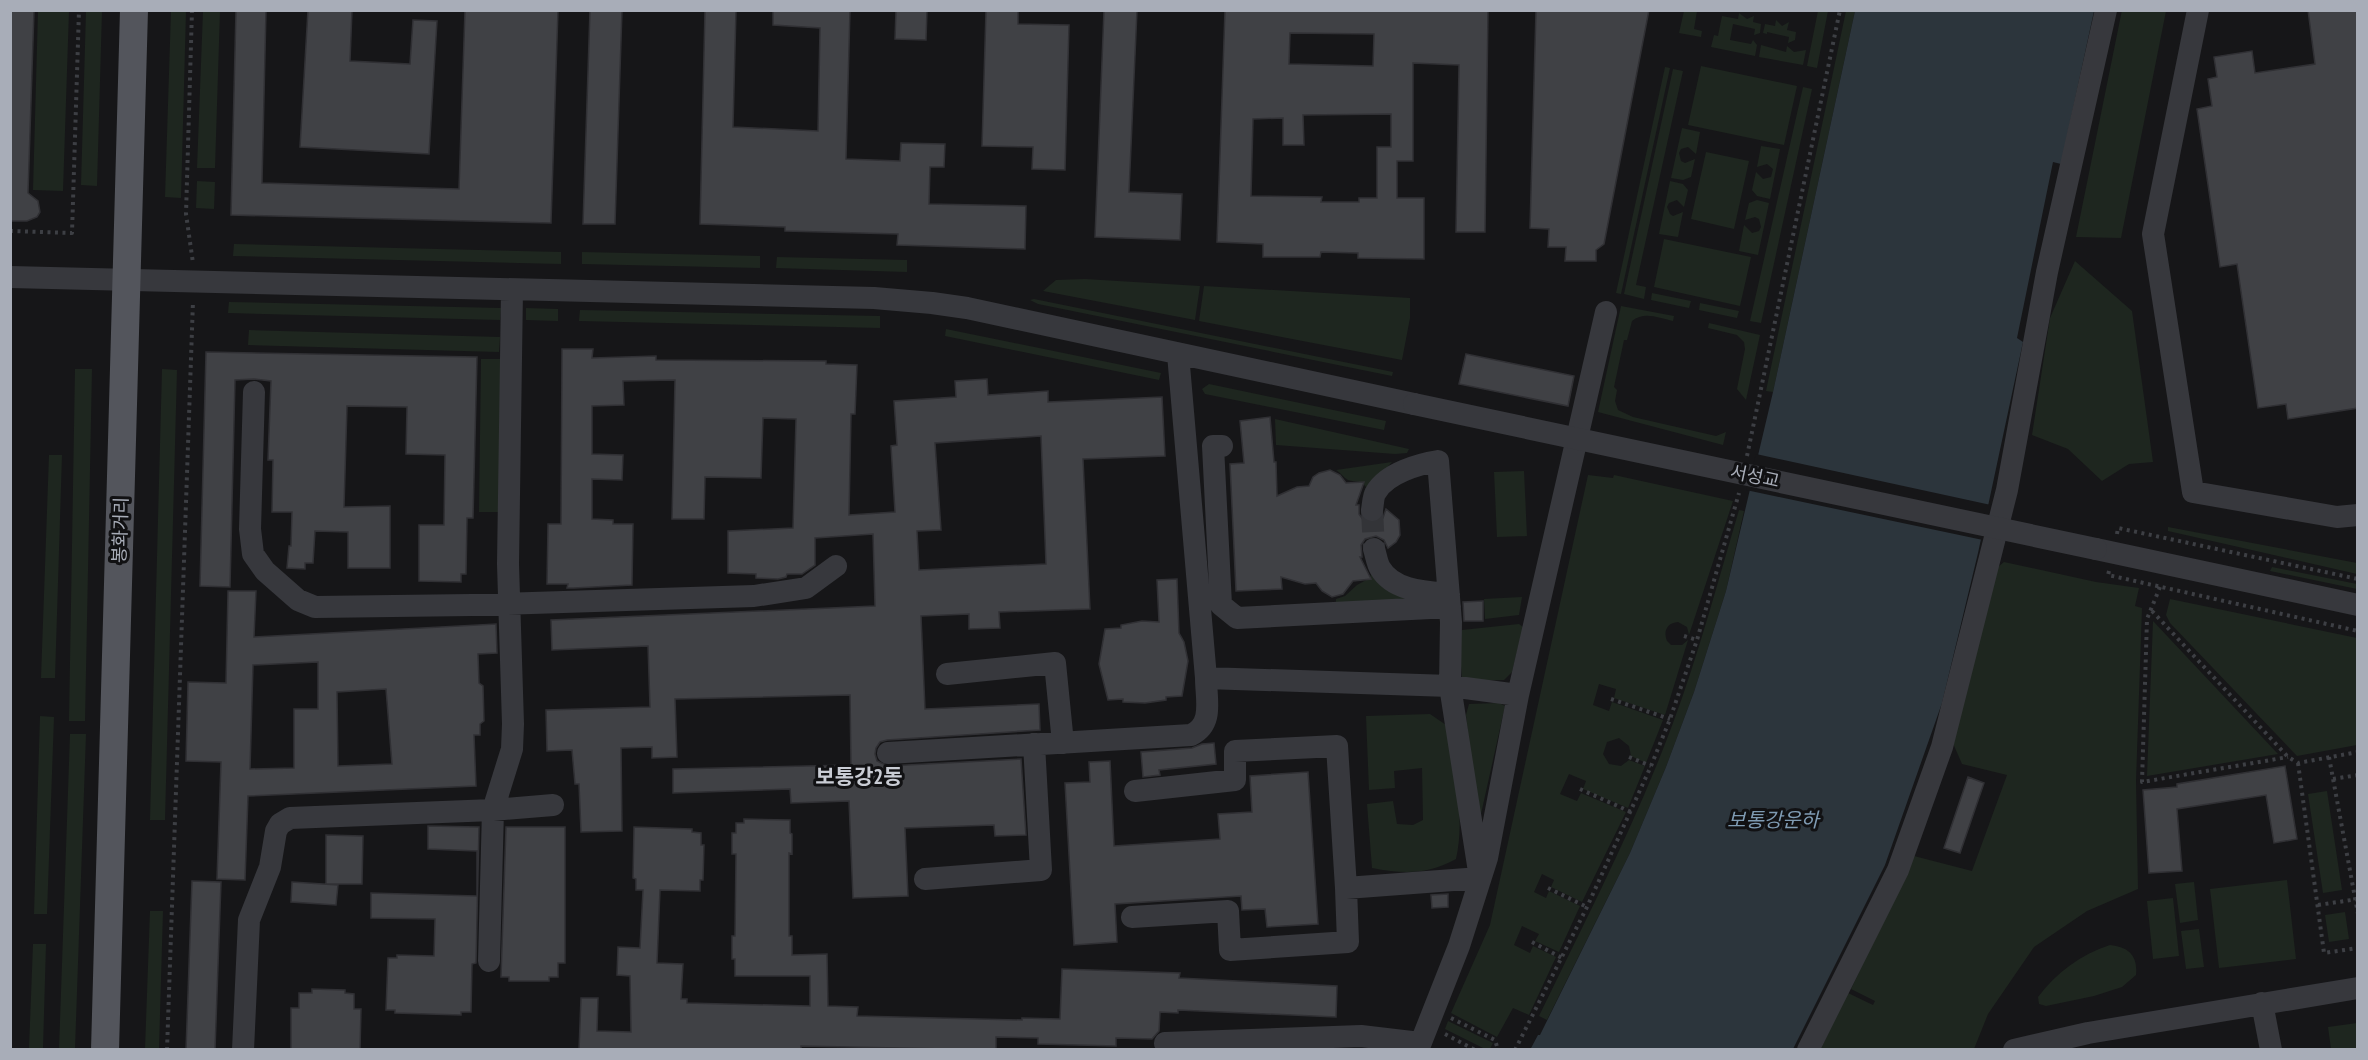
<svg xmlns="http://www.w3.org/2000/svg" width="2368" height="1060" viewBox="0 0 2368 1060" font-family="'PT Sans Narrow','Noto Sans KR',sans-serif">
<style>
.green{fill:#1e261f}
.water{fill:#2c353c}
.pier{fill:#161618}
.building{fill:#404145;stroke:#303034;stroke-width:1.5;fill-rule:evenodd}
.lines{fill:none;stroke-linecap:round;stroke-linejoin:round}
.minor-tunnel{stroke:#333438;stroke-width:22;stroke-dasharray:22 11;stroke-linecap:butt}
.path{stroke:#3d3f44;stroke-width:4;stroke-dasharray:3 4.5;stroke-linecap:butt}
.minor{stroke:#37383d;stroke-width:22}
.major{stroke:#53555c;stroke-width:28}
.minor-bridge{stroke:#37383d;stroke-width:22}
.labels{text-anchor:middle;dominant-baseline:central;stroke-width:6;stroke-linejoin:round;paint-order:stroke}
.street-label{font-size:18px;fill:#a8adb8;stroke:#111113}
.water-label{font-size:20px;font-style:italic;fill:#7f9bb3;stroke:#111113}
.quarter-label{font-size:21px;font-weight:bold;fill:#c9ccd4;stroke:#111113}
</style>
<rect width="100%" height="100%" fill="#161618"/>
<!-- green -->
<path class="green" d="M2122,10L2166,11L2121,238L2076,237Z
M38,11H69L63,191L33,190Z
M86,11H102L97,186L81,185Z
M171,11H186L181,198L165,197Z
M203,11H220L215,168H197Z
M1684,11H1697L1694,29L1702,31L1701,37L1679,33Z
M1818,11H1828L1817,68L1807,66Z
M1846,11H1855L1773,392L1766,391Z
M1739,13L1747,19L1754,16L1753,22L1761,24L1760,33L1754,35L1755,29L1733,24L1730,40L1751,44L1753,40L1757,45L1755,56L1711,47L1714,35L1718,36L1722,16L1738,19Z
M1776,20L1782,26L1789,22L1787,30L1796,32L1795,40L1788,43L1789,37L1767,32V34L1763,33L1765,24L1775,26Z
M1761,45L1786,52L1787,46L1794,52L1806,50L1803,65L1759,57Z
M1701,66L1797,86L1784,145L1688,125Z
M1665,67L1670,68L1621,294L1616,293Z
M1673,69L1683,71L1636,285L1646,287L1644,299L1624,294Z
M1803,87L1812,89L1761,323L1750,321Z
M1682,128L1700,132L1696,154L1688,147L1681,149L1679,153L1681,161L1685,163L1695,159L1691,177L1683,180L1671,178Z
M1761,146L1780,149L1770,199L1757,196L1752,190L1756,172L1763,179L1771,177L1773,169L1767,164L1757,167Z
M1706,152L1749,161L1734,229L1691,219Z
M197,181L215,182L214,209L196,208Z
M1670,181L1683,184L1688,190L1684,207L1677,200L1669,203L1667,207L1670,214L1673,216L1683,212L1678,237L1659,234Z
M1757,200L1769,203L1758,255L1739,251L1744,225L1752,233L1759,231L1761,227L1759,219L1755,217L1745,220L1749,203Z
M1664,239L1751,257L1740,306L1654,287Z
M234,244L561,252V264L233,256Z
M582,252L760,256V268L582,264Z
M777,257L907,260V272L776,268Z
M2075,261L2132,311L2153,462L2129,464L2102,481L2068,449L2032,435L2050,318Z
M1085,279L1200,286L1195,320L1043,291L1056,280Z
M1204,286L1410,298V318L1402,360L1199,321Z
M1652,293L1691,301L1689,308L1651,300Z
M1034,299L1393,372L1392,376L1038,304L1030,300Z
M229,302L501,308L500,320L228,313Z
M1700,303L1739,311L1737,318L1699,310Z
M1621,306L1674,316L1673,321C1659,318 1644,311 1632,321L1627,340H1624L1614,387L1617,390L1615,401L1618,410L1633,417L1716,436L1726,432L1723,445L1598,412Z
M526,308L558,309V321L526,320Z
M580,310L880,316V328L579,321Z
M1709,323L1760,335L1746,400L1737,389L1745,349L1744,342L1737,335L1708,328Z
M946,329L1161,373L1159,380L945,336Z
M249,330L500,337L499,352L248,345Z
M481,359H502L499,512H479Z
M75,369H92L85,721H69Z
M162,369L177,370L165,820H150Z
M1209,384L1386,421L1384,430L1205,394L1202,389Z
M1275,419L1409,449L1407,453L1395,454L1276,445Z
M49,455H62L55,678H41Z
M1392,462L1363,494L1366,487C1360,479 1356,483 1348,480C1344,478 1340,472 1336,470Z
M1524,471L1527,536L1497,537L1494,472Z
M1588,475L1613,478L1614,475L1733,501L1689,635L1687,627L1678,622C1667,623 1663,631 1667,641L1671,645H1682L1688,640L1665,715L1614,698L1616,689L1599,684L1593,705L1609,711L1612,702L1663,720L1646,763L1631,756L1629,746L1619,738L1607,742L1603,754L1609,764L1621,766L1629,760L1645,766L1628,808L1583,789L1586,781L1569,774L1560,794L1577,801L1581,793L1626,812L1582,902L1551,887L1554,880L1542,874L1534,892L1546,898L1549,891L1580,906L1559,952L1535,941L1539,934L1522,926L1514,945L1530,953L1533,946L1556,957L1529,1015L1513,1008L1497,1037L1451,1013L1490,925Z
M1739,510L1744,511L1726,591L1694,692L1666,767L1630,853L1547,1020L1539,1016C1586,919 1636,823 1673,723C1699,653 1718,581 1739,510Z
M2168,527L2357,563V574L2168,531Z
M2004,562L2096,582L2139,588L2135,606L2142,608L2136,781L2138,889L2087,911L2034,947L1988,1014L1974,1049L1820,1050L1848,993L1873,1005L1875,1001L1851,989L1914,856L1972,871L2007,775L1962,764L1952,741L1998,567Z
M2272,567L2357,584V589L2270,571Z
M1368,568L1405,599L1336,609V599L1345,596L1357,585L1370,578L1371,574Z
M1522,597L1519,615L1485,619L1484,599Z
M2170,599L2357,638V745L2297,756L2170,623L2166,615Z
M2153,621L2278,754L2147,776Z
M1519,624L1523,627L1512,672L1504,680L1466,681L1462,677L1458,636L1462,630Z
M1499,703L1505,706L1479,823L1477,821L1466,715L1469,704Z
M1430,714L1446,725C1453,768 1466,815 1456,859C1427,875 1404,874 1372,868L1367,804L1393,801L1397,824L1413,825L1423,820L1422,768L1394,771L1395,788L1369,790L1366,716Z
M40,716L54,717L47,914H34Z
M70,734H86L75,1049L59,1050Z
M2327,791L2342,890L2323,893L2308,794Z
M2287,880L2296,959L2219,968L2210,889Z
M2194,882L2198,920L2180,923L2175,884Z
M2173,898L2179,956L2153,959L2147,901Z
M150,911H163L159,1049H145Z
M2345,912L2349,939L2329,942L2325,915Z
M2199,929L2204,967L2186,969L2181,931Z
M33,944H46L43,1049H29Z
M2110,945C2129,947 2138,956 2136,975L2122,987L2094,996L2046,1006L2039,1004L2038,997C2057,972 2080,955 2110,945Z
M1448,1021L1493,1043L1490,1049H1485L1445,1029Z
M2357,1023V1049H2331L2328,1027Z"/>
<!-- water -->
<path class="water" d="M1855,11H2094L2061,164L2053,162L2017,338L2023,342L1978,553L1942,703L1885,865L1793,1049L1530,1050L1538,1035H1540L1630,853L1666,767L1694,692L1726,591L1773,392Z"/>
<!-- pier -->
<path class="pier" d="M1756,454L1991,505L1983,540L1746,490Z"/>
<!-- building -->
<path class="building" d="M10,10H34L28,193L38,201L40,212L37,217L27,221H10Z
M236,10H266L262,183L459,189L465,10H558L551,223L231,215Z
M308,10H352L350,61L410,64L413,20L437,21L429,154L300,147Z
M590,10H622L615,224H583Z
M705,10H736L733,127L818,131L820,28L773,25V10H850L846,159L900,161L901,143L945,144L944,167H930L929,204L1026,206L1025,249L897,245L898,234L785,231V227L700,224Z
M896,10H927L926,40L895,39Z
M986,10H1018V24L1069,25L1065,170L1032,169L1033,147L982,146Z
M1104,10H1137L1129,192L1182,194L1180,240L1095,237Z
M1225,10H1488L1485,232H1456L1459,65L1413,63V161H1397V198H1424V259L1358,258V253L1321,252L1320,257H1263V244L1217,242ZM1290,33L1374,34L1373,66L1289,64ZM1391,114V147H1377V198H1359V202H1321L1322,197L1251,196L1253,119L1283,118V145H1304L1303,115Z
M1536,10H1649L1604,244L1596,250V261H1565L1566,247H1548L1549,229L1530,228Z
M2308,10H2358V408L2288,419L2286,404L2258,408L2237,264L2220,267L2197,109L2212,106L2208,79L2217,77L2214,57L2252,51L2255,73L2315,64Z
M562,349H593L592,358L656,356V360L826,361V364L857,365L855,414H851L849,515L895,512L891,446L897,445L894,401L956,397L955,381L987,379L988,395L1048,391V402L1162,397L1165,456L1083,459L1090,609L999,612L1000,628L969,629V614L921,616L925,709L1039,704L1040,730L887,740L880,742L876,748L875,754L877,761L888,766L1021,759L1026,835L995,836L994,825L905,828L908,896L853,898L849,801L791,803L790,789L673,793V769L851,765L850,695L675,699L677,757L652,758V747L621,748L622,831L581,832L579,784H575L572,750L547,751L546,710L650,707L648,646L552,650L551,620L875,606L873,534L815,538V565L802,574H787L786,577L778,579L756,578V574L728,573V531L793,528L796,419L763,418L761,478L705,477L704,519H672L675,380L623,381L624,405L592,406V454L623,455L622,480L592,479V519L613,520V524H633L632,585L574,588H567L568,584H547L548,524H561ZM1041,436L1046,564L919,570L917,531L941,530L935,443Z
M206,352L477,357L473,518H467L466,574H461V582L419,581V525H444L445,455L406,454L407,407L347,406L344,507L390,506V568H348V532L315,531L313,563H305V569L287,568L289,546H291L292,512H272L273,460H268L271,381L254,379L235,380L230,587L200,586Z
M1466,354L1574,376L1568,406L1459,384Z
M1270,417L1274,462H1276L1277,496L1297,487L1309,486L1313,477L1319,473L1330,470L1340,475L1346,483L1364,482L1356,505H1359V514L1364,521L1370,523L1377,522L1383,518L1386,509L1399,520L1400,535L1396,542L1388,548L1384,540L1376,536L1365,539L1361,545L1362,557H1360L1371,579L1353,581L1343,594L1332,597L1322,591L1316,583L1305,584L1281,577L1282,589L1236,591L1230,464L1244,463L1240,421Z
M1177,579L1179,633L1184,642L1188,661L1182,696L1166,697V700L1145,703L1123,702V699L1108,700L1099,664L1105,629L1121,628V625L1142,621L1159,622L1157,580Z
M228,591H256L254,637L496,624L497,653L478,654L479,683L483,686L484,721L480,724V735H474L476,786L248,796L245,880L217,879L221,762L186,761L188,682L226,683ZM318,662V709H294V768L250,769L253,665ZM386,689L392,764L338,766L337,692Z
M1483,601V621H1464L1463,602Z
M1214,743L1216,764L1159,770L1160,775L1143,777L1141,752L1192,748L1202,744Z
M1110,761L1114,846L1220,839L1218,814L1252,812L1250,776L1308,772L1318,924L1267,927L1265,909L1242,910L1241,896L1115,904L1117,942L1074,945L1065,783L1090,782L1089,762Z
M2285,766L2297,839L2274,843L2266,795L2177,809L2182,871L2149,873L2143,790L2177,787V784Z
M1968,777L1984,783L1960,853L1944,848Z
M744,819L790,820V833L792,834V854L789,853V936H792V955L827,954L828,1006L858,1007L857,1016L1022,1020V1018L1060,1019L1062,969L1180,973L1179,978L1337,986L1336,1017L1178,1010V1013L1160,1012L1159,1031L1152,1039L1116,1038V1046L1038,1044V1038L996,1037V1050L801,1046V1050H579L581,998H598L597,1031L631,1032L630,976L617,975L618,947L640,948L643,890H636V879L633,878L634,827L692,829V832L701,833V845H704L703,880H700V891L660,890L657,963L683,964L681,999H687V1003L810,1006V976H735V959H732V936H735L736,854H732V833H736V823H744Z
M428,826L479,827L476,963L472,964L471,1012H461V1015L395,1013V1010H386L388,958H397V955L434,956L435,919L371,918V893L477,896V851L428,849Z
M506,827H565V963H558V977H549V981H509V977H501Z
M326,835L363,836L362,884H326Z
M192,881L221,882L215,1050H186Z
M292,882L338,885L336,905L291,902Z
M1448,894V907L1432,908L1431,895Z
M312,989L345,990V993L354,994V1009H361L360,1050H291V1008H299V993H312Z"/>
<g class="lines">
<!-- minor-tunnel -->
<path class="minor-tunnel" d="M1372,510L1374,549"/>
<!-- path -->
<path class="path" d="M192,10L186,214L193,263
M10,231L72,233L79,10
M1747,456L1840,10
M2117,534L2118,528L2358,579
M2109,571L2108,575L2358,631
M2160,587L2147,619L2142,782L2288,757
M2152,611L2288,757L2298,763L2358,752
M1684,636L1697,640
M1611,699L1670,719
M1629,757L1651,766
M2329,757L2358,914
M2298,763L2324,953L2358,948
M2333,779L2358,775
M1580,789L1631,812
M1548,888L1587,907
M2318,905L2358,899
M1532,942L1562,958
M1451,1018L1495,1040L1498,1050
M1445,1034L1475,1050
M167,1050L193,301
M1515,1050L1587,907L1651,766L1670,719L1697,640L1739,493"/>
<!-- minor -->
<path class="minor" d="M2198,10L2153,234L2193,492L2337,517L2358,515
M10,277L874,298L932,303L967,308L1414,404
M254,392L250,529L253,554L265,571L298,600L315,607L472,605L754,596L806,588L836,566
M1222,446H1213L1221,605L1237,618L1450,607
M1374,549C1376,555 1377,563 1380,568C1393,591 1426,592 1449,594
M2096,549L2358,605
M947,674L1055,663L1063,743
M1206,678L1450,686L1518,695
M888,753L1191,735C1214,724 1206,700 1206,678L1178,354
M1135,791L1235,780V751L1337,746L1346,888L1480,878L1450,686L1451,622L1438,461C1419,464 1387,473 1376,492C1373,496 1373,505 1372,510
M925,879L1041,870L1034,744
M1132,917L1228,911L1230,950L1348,942L1346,888
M489,961L493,810L512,749L513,724L508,564L512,290
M2262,1003L2271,1050
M1165,1043L1361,1036L1420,1043
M243,1050L249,920L270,867L276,831L280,824L290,818L493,810L553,805
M1418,1050L1459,946L1487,858L1518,695L1606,312
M1808,1050L1898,870L1942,747L2007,490L2047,272L2106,10
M2014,1050L2088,1033L2358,988"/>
<!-- major -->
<path class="major" d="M105,1050L134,10"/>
<!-- minor-bridge -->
<path class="minor-bridge" d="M1414,404L2096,549"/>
</g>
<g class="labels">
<!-- street labels -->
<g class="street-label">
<text transform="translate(1755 476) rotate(12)">서성교</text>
<text transform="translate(120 530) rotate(-88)">봉화거리</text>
</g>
<!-- water labels -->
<g class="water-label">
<text x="1773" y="820">보통강운하</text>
</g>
<!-- quarter labels -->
<g class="quarter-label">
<text x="859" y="776">보통강2동</text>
</g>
</g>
<!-- border -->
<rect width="2368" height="1060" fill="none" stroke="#a8adb8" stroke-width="24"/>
</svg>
